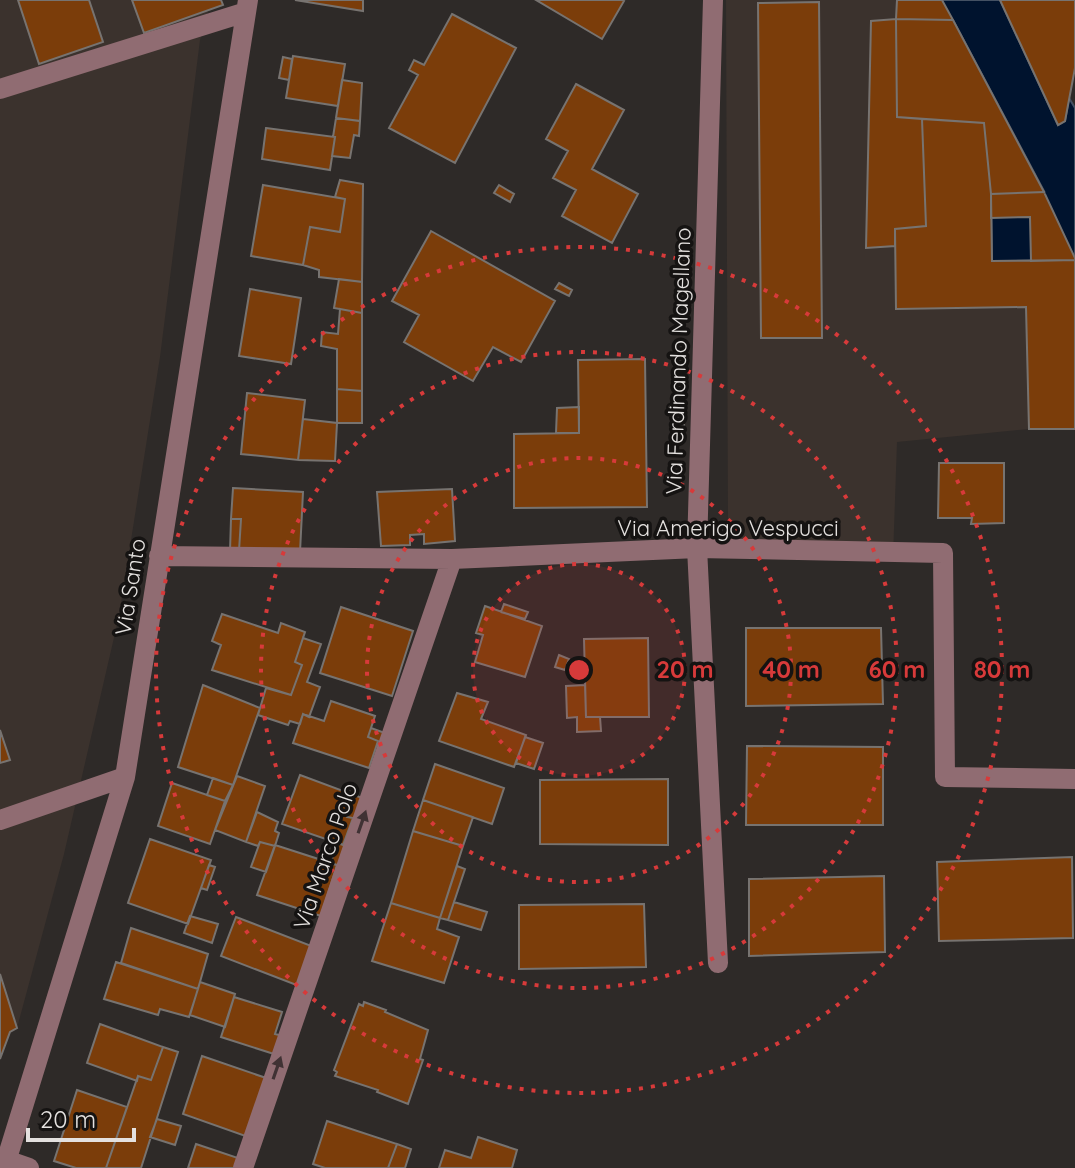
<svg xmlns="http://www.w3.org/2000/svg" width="1075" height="1168" viewBox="0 0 1075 1168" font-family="Quicksand,sans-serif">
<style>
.built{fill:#3b322d}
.water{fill:#00132e;stroke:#445163;stroke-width:2}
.building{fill:#7b3d0a;stroke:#777370;stroke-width:2}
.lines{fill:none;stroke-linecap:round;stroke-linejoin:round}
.minor{stroke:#906c72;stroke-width:20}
.oneway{fill:#403234}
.ring{fill:none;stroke:#d73a3a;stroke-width:4;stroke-dasharray:4 8}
.labels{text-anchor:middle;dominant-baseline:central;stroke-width:7;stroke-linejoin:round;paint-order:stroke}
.street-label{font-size:22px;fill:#e4e1df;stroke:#151312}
.centre{fill:#d73a3a;stroke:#151312;stroke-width:4}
.ring-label{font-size:24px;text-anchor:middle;font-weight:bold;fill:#d73a3a;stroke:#151312;stroke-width:7;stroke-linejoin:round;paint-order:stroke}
</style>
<rect width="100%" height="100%" fill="#2e2a28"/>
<!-- built -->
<path class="built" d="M0,0H211L200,40L160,357L119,616L64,854L17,1028L10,1033L0,1059Z
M726,0H935L953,20L1044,192L1075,260L1029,429L897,442L893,558L727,551L728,526Z"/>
<!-- water -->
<path class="water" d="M935,0H1000L1058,125L1065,121L1069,98L1075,108V260L992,261L991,194L1044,191L953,20H949Z"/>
<!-- building -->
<path class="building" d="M18,0H89L103,42L39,64Z
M132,0H221L223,5L144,33Z
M295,0H363V11Z
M536,0H622L624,1L602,39Z
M897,0H942L953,20L896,19Z
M1000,0H1075V68L1065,121L1058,125Z
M819,2L822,338H761L758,3Z
M452,14L516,48L455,163L389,128L418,75L409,70L414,60L424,65Z
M896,19L953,20L1044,192L991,194L984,123L897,117Z
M896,19L897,117L922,119L926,226L895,229V246L866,248L871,21Z
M293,56L345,64L338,106L286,98Z
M283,57L292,59L289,80L279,78Z
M342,80L362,83L360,121L336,118Z
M576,84L624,110L592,169L638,194L612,243L562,216L576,190L553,178L568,151L546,139Z
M336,118L360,121L359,136L354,135L350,158L332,156L335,137H333Z
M922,119L984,123L991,194L992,261L1075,260V429H1029L1026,307L896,309L895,229L926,226Z
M266,128L335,137L330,170L262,159Z
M340,180L363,184L362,282L319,277V270L303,265L310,227L340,232L345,199L335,197Z
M263,185L345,199L340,232L310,227L303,265L251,256Z
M499,185L514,194L510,202L494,193Z
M1044,192L1075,258V260L1031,261L1030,217L991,218V194Z
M431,231L555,301L521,362L493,347L473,381L404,342L419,315L392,301Z
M339,279L362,282V313L334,308Z
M559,283L572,290L569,296L555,289Z
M250,289L301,298L291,364L239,356Z
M340,309L362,313V391L337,389V349L321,346L322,332L338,334Z
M645,359L647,507L514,508V434L579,433L578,360Z
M337,389L362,391V423H337Z
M247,393L305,400L298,460L241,454Z
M579,407V433H556L557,408Z
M303,419L337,423L335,461L298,460Z
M684,425V441L675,442L674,426Z
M939,463H1004V523L971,524L972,518H938Z
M233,488L303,492L300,552L239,551L241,519H231Z
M452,489L455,541L424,544V534L410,535V545L381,546L377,492Z
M231,519H241L239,551H230Z
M504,604L528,612L525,619L501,612Z
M485,606L542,626L525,677L475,662L483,635L476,633Z
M341,607L413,631L392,696L320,673Z
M222,614L278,633L281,623L305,632L295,662L302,665L291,695L212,670L221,645L212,641Z
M746,628H881L883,704L746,706Z
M303,638L321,644L307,682L320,687L309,717L303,714L300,724L290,721L288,725L258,715L266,688L291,695L302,665L295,662Z
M648,638L649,717H586L584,639Z
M559,655L569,659L565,670L555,667Z
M203,685L260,708L233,785L178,767Z
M585,685L586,717H600L601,731L577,732V717L567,718L566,686Z
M457,693L488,702L481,719L526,735L514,767L439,741Z
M331,701L375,716L368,737L378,741L369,768L293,743L303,714L324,721Z
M371,728L385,733L380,745L377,744L378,741L368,737Z
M0,730L10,760L0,763Z
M525,737L543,743L534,769L516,763Z
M747,746L883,747V825H746Z
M435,764L504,788L492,824L423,800Z
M300,775L354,795L347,817L353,818L343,845L282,824Z
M237,776L265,786L246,842L215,830Z
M213,778L233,785L225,801L207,795Z
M668,779V845L540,844V780Z
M172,783L225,801L210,844L158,826Z
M354,795L365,799L347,846L343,845L353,818L347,817Z
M423,800L473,817L463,846L413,831Z
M257,812L278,822L275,831L279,833L275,846L260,842L258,846L246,842Z
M413,831L463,846L440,918L391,903Z
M150,839L211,860L188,924L128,903Z
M260,842L275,846L266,872L251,867Z
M339,843L355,850L348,869L330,863Z
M275,845L337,865L321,916L257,895Z
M1072,857L1073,938L939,941L937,862Z
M209,865L215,867L207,890L201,888Z
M457,866L465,869L448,920L440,918Z
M884,876L885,952L749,956V879Z
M454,902L487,912L481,930L448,920Z
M391,903L440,918L437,929L459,937L444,983L372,961Z
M644,904L646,967L519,969V905Z
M190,916L218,924L212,943L184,933Z
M236,917L314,947L299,986L221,956Z
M131,928L208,954L198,989L121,963Z
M116,962L198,989L189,1017L160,1009L158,1015L104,999Z
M0,974L17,1028L10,1032L0,1059Z
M200,982L235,994L225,1027L190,1015Z
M234,997L282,1012L275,1034L283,1036L277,1055L221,1037Z
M364,1002L386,1010L385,1012L428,1030L420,1059L423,1060L408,1104L377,1092L378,1090L335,1076L337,1072L334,1070L359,1004L363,1006Z
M100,1024L163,1047L151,1080L138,1076L137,1081L87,1063Z
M163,1047L178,1052L141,1168H106L138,1076L151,1080Z
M202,1056L269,1079L251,1138L183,1114Z
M77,1090L127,1107L106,1168H76L54,1161Z
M157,1119L181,1126L175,1145L150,1137Z
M327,1121L397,1144L388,1168H325L313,1164Z
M478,1137L517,1150L512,1168H439L445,1150L471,1158Z
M196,1144L244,1160L241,1168H188Z
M397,1144L411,1149L405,1168H388Z"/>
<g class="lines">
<!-- minor -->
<path class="minor" d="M713,0L697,548L718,963
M0,89L246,12
M159,556L452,559L697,548L943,553L945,777L1075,779
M0,820L125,777
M6,1160L29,1168
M4,1168L125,777L248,0
M243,1168L452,559"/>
</g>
<!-- one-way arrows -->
<defs><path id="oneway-solid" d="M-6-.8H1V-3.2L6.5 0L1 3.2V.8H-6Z" transform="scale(2)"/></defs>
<g class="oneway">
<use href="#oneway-solid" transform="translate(362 822) rotate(-71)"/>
<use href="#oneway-solid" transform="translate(277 1068) rotate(-71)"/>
</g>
<!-- distance rings -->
<circle cx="579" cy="670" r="106" fill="#d73a3a" fill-opacity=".12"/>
<g class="ring">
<circle cx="579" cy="670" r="106"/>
<circle cx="579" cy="670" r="212"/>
<circle cx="579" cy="670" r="318"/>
<circle cx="579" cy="670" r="423"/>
</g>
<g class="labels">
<!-- street labels -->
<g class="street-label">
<text transform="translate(678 361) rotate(-88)">Via Ferdinando Magellano</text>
<text x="728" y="528">Via Amerigo Vespucci</text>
<text transform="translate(130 587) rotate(-81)">Via Santo</text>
<text transform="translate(325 856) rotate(-71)">Via Marco Polo</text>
</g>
</g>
<circle cx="579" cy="670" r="12" class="centre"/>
<g class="ring-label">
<text x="685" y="678">20 m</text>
<text x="791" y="678">40 m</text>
<text x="897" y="678">60 m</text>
<text x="1002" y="678">80 m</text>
</g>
<!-- scale -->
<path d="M28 1128v12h106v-12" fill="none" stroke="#e4e1df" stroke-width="4"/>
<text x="40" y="1128" font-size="24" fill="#e4e1df" stroke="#151312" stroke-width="6" paint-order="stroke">20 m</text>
</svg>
